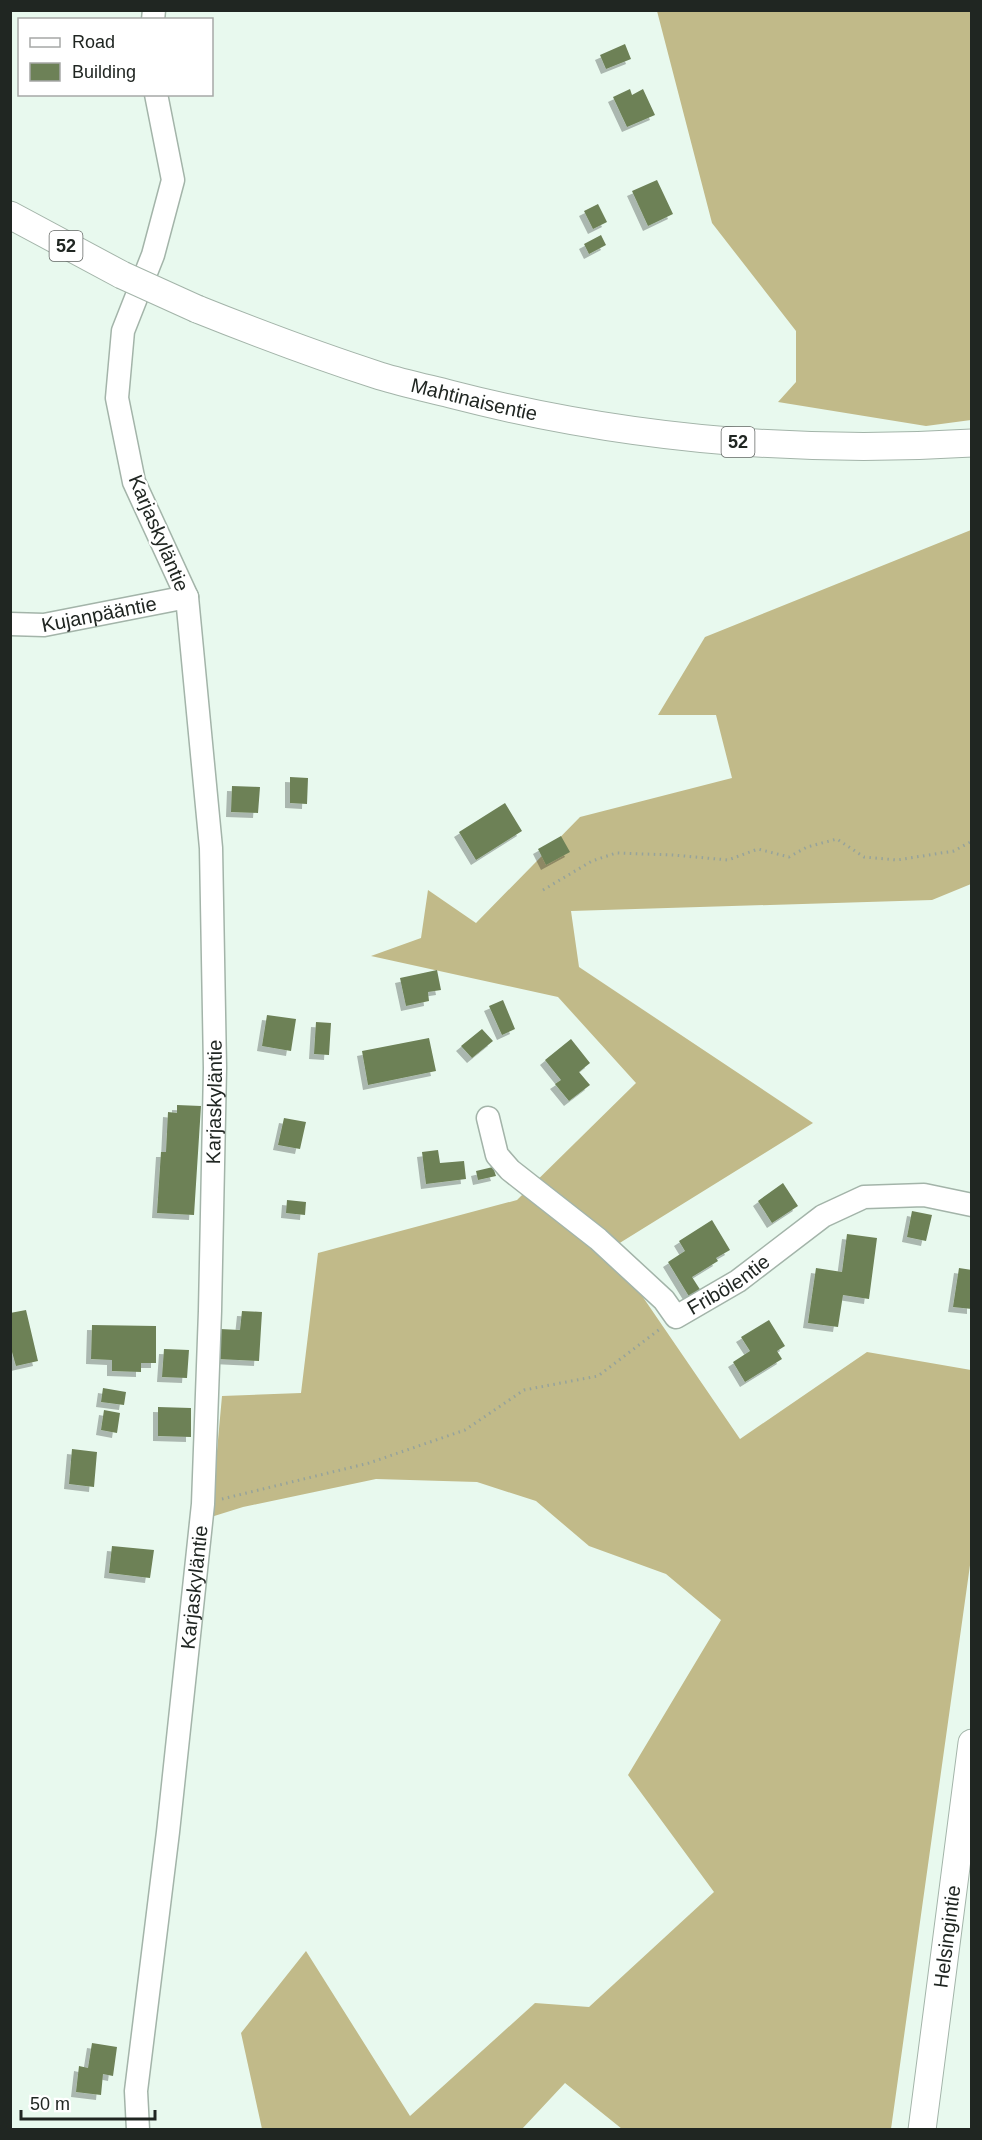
<svg xmlns="http://www.w3.org/2000/svg" width="982" height="2140" viewBox="0 0 982 2140" font-family="Arial,sans-serif">
<style>
.forest{fill:#c1ba89}
.building{fill:#6d8157;filter:url(#shadow)}
.lines{fill:none;stroke-linecap:round;stroke-linejoin:round}
.minor-casing{stroke:#a3b4a9;stroke-width:25}
.major-casing{stroke:#a3b4a9;stroke-width:29}
.path{stroke:#96a39b;stroke-width:3;stroke-dasharray:1.5 4.5;stroke-linecap:butt}
.minor{stroke:#fff;stroke-width:22}
.major{stroke:#fff;stroke-width:27}
.major-bridge-casing{stroke:#a3b4a9;stroke-width:29;stroke-linecap:butt}
.major-bridge{stroke:#fff;stroke-width:27}
.labels{text-anchor:middle;dominant-baseline:central;stroke-width:4.5;stroke-linejoin:round;paint-order:stroke}
.shield{fill:#fff;stroke:#636764;stroke-width:1.5}
.shield-label{font-size:18px;font-weight:bold;fill:#202622}
.street-label{font-size:20px;fill:#202622;stroke:#fff}
</style>
<defs>
<filter id="shadow"><feDropShadow dx="-5" dy="5" stdDeviation="0" flood-color="#0004"/></filter>
</defs>
<rect width="100%" height="100%" fill="#e8f9ee"/>
<!-- forest -->
<path class="forest" d="M657,11H971V420L926,426L778,402L796,382V331L712,223Z
M971,530V884L932,900L571,911L579,967L813,1123L610,1249L740,1439L867,1352L971,1370V1558L891,2129H622L565,2083L522,2129H262L241,2033L306,1951L410,2116L535,2003L589,2007L714,1892L628,1775L721,1620L666,1574L589,1546L536,1501L477,1482L376,1479L243,1507L211,1517L222,1396L301,1393L318,1253L517,1200L636,1083L558,997L371,956L421,938L428,890L476,923L580,817L732,778L716,715H658L705,637Z"/>
<!-- building -->
<path class="building" d="M625,44L631,59L606,69L600,55Z
M630,89L632,95L643,89L655,115L627,127L613,97Z
M657,180L673,214L648,226L632,191Z
M598,204L607,222L593,229L584,211Z
M601,235L606,245L589,254L584,244Z
M290,777L308,778L307,804L290,803Z
M232,786L260,787L258,813L231,812Z
M505,803L522,831L476,860L459,832Z
M561,836L570,852L546,865L538,849Z
M437,970L441,990L428,992L429,1001L406,1006L400,978Z
M503,1000L515,1029L502,1035L489,1006Z
M267,1015L296,1019L291,1051L262,1046Z
M316,1022L331,1023L329,1055L314,1054Z
M482,1029L493,1041L472,1058L461,1046Z
M429,1038L436,1071L368,1085L362,1051Z
M571,1039L590,1063L579,1072L590,1085L569,1101L555,1084L561,1080L545,1060Z
M177,1105L201,1106L194,1215L157,1213L161,1152H166L168,1112L177,1113Z
M284,1118L306,1122L300,1149L278,1145Z
M438,1150L440,1163L464,1161L466,1179L426,1184L422,1152Z
M493,1167L496,1176L478,1180L476,1171Z
M783,1183L798,1206L772,1223L758,1201Z
M287,1200L306,1202L305,1215L286,1213Z
M912,1211L932,1215L926,1241L907,1237Z
M712,1220L730,1250L716,1258L718,1261L692,1277L701,1291L690,1298L668,1262L685,1251L679,1241Z
M847,1234L877,1238L869,1299L843,1295L838,1327L808,1323L816,1268L842,1272Z
M959,1268L972,1270V1309L953,1307Z
M26,1310L38,1361L16,1366L10,1345V1313Z
M242,1311L262,1312L259,1361L218,1359L220,1329L240,1330Z
M769,1320L785,1346L777,1351L782,1359L745,1382L733,1362L750,1351L741,1337Z
M92,1325L156,1326V1363H141V1372L112,1371V1360L91,1359Z
M164,1349L189,1350L187,1378L162,1377Z
M103,1388L126,1392L124,1405L101,1402Z
M158,1407L191,1408V1437L158,1436Z
M104,1410L120,1413L117,1433L101,1430Z
M72,1449L97,1452L94,1487L69,1484Z
M112,1546L154,1550L150,1578L109,1573Z
M92,2043L117,2047L113,2076L103,2074L101,2095L76,2092L79,2066L88,2068Z"/>
<g class="lines">
<defs>
<g id="minor">
<path d="M153,20L154,10"/>
<path id="s1" d="M10,624L44,625L187,597"/>
<path id="s2" d="M488,1118L497,1155L510,1170L598,1239L664,1300L676,1317L738,1281L823,1216L864,1197L924,1195L972,1205"/>
<path id="s3" d="M138,2130L136,2091L168,1832L203,1504L210,1311L215,1068L211,848L187,597L134,482L117,398L123,331L153,255L173,180L156,94"/>
</g>
<g id="major">
<path d="M10,215L122,275"/>
<path id="s4" d="M197,309C257,333 318,356 380,376C403,383 426,388 450,394C620,438 796,454 972,443"/>
<path id="s5" d="M922,2130L972,1743"/>
</g>
</defs>
<!-- minor casing -->
<use href="#minor" class="minor-casing"/>
<!-- major casing -->
<use href="#major" class="major-casing"/>
<!-- path -->
<path class="path" d="M543,890L592,861L616,853L673,855L728,860L758,849L789,857L807,847L837,839L864,857L897,860L954,851L972,841
M222,1499L369,1463L465,1430L524,1390L598,1376L660,1329"/>
<!-- minor -->
<use href="#minor" class="minor"/>
<!-- major -->
<use href="#major" class="major"/>
<defs>
<path id="major-bridge" d="M122,275L197,309"/>
</defs>
<!-- major-bridge casing -->
<use href="#major-bridge" class="major-bridge-casing"/>
<!-- major-bridge -->
<use href="#major-bridge" class="major-bridge"/>
</g>
<g class="labels">
<!-- shield labels -->
<g class="shield">
<rect x="49.5" y="231" width="33" height="30" rx="4.5"/>
<rect x="721.5" y="427" width="33" height="30" rx="4.5"/>
</g>
<g class="shield-label">
<text x="66" y="246">52</text>
<text x="738" y="442">52</text>
</g>
<!-- street labels -->
<g class="street-label">
<text stroke="none"><textPath href="#s4" startOffset="292">Mahtinaisentie</textPath></text>
<text transform="translate(159 533) rotate(67)">Karjaskyläntie</text>
<text stroke="none"><textPath href="#s1" startOffset="90">Kujanpääntie</textPath></text>
<text stroke="none"><textPath href="#s3" startOffset="1032">Karjaskyläntie</textPath></text>
<text stroke="none"><textPath href="#s2" startOffset="342">Fribölentie</textPath></text>
<text stroke="none"><textPath href="#s3" startOffset="546">Karjaskyläntie</textPath></text>
<text stroke="none"><textPath href="#s5" startOffset="195">Helsingintie</textPath></text>
</g>
</g>
<!-- border -->
<rect width="982" height="2140" fill="none" stroke="#202622" stroke-width="24"/>
<!-- legend -->
<rect x="18" y="18" width="195" height="78" fill="#ffffff" stroke="#a6a8a7" stroke-width="1.5"/>
<rect x="30" y="38" width="30" height="9" fill="#ffffff" stroke="#a6a8a7" stroke-width="1.5"/>
<text x="72" y="48" font-size="18" fill="#202622">Road</text>
<rect x="30" y="63" width="30" height="18" fill="#6d8157" stroke="#a6a8a7" stroke-width="1.5"/>
<text x="72" y="78" font-size="18" fill="#202622">Building</text>
<!-- scale -->
<path d="M21 2110v9h134v-9" fill="none" stroke="#202622" stroke-width="3"/>
<text x="30" y="2110" font-size="18" fill="#202622" stroke="#ffffff" stroke-width="4.5" paint-order="stroke">50 m</text>
</svg>
